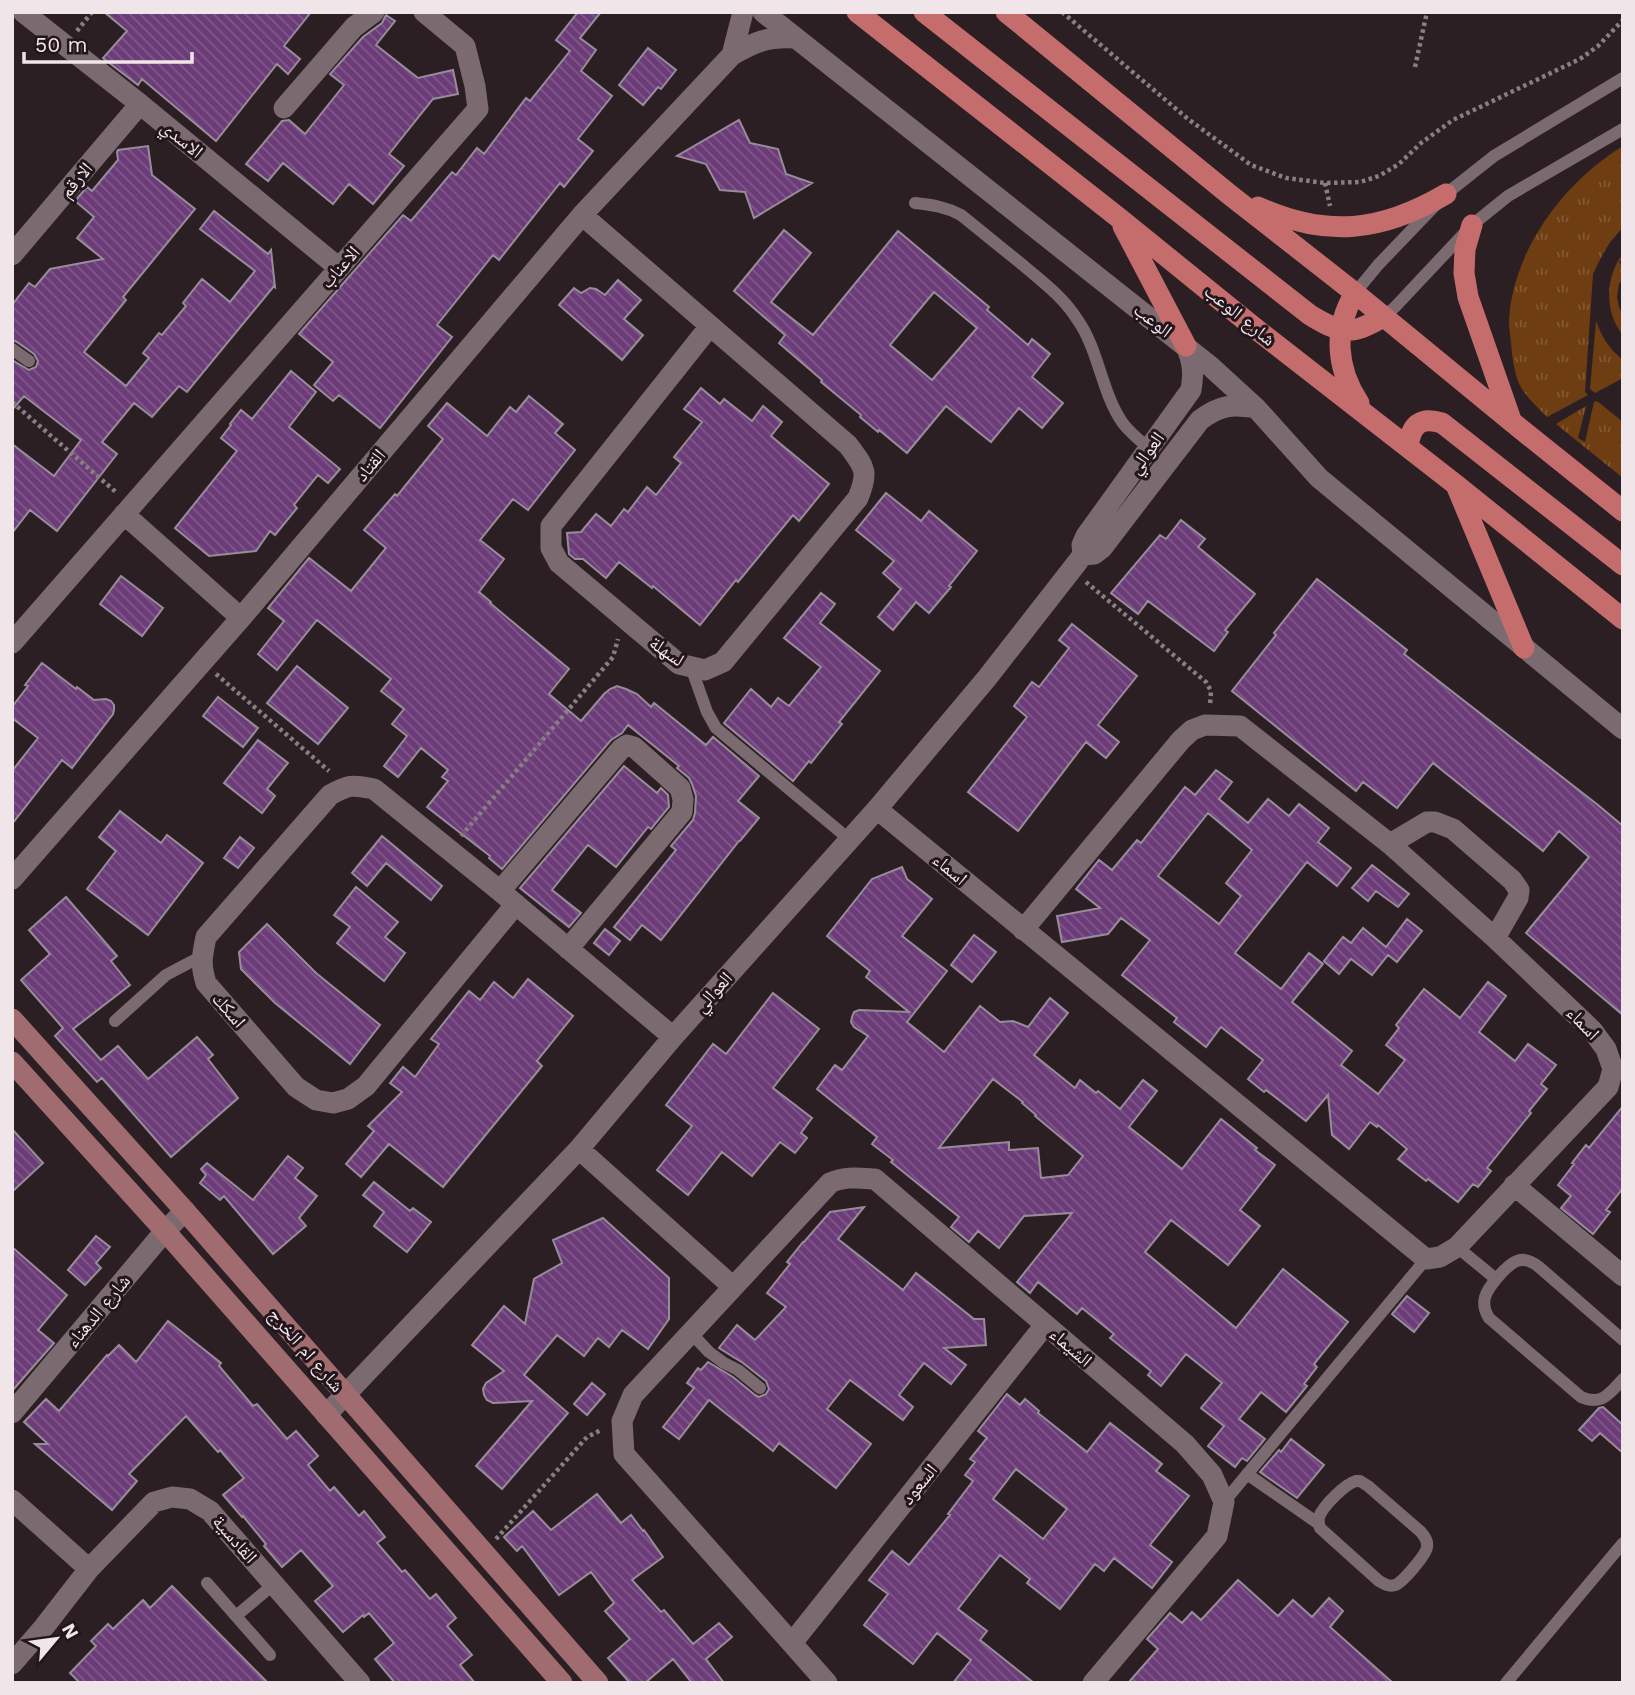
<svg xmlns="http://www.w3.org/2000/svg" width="1635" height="1695" viewBox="0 0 1635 1695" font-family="'Work Sans','Noto Naskh Arabic',sans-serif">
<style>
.grass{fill:url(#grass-tufts)}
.building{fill:url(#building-back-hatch);stroke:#978d9a;stroke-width:2;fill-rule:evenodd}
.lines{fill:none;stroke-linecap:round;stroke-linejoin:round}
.path{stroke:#897e82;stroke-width:4.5;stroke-dasharray:3.5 3.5;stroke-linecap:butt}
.lane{stroke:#7b6b71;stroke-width:12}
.street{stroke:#7b6b71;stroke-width:21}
.secondary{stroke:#a06c6f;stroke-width:21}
.primary{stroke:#c56d6c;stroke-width:21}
.labels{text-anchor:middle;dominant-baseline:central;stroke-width:6;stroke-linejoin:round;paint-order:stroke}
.street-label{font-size:19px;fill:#f0e6ea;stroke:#22151b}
</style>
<defs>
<pattern id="grass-tufts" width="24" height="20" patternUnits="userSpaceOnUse" patternTransform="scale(1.75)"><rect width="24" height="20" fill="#6e3d12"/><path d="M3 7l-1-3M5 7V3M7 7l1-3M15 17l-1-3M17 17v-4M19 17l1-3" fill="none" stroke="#835935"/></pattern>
<pattern id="building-back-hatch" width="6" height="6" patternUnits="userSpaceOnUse" patternTransform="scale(1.75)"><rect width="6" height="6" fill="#6c3c78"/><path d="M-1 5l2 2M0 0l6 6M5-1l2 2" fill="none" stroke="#81588b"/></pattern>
</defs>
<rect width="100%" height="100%" fill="#2c1f24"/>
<!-- grass -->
<path class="grass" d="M1623,146V228C1608,242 1601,257 1593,274L1585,392L1588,395L1547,417C1537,407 1526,397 1519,384C1514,371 1512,356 1511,342C1510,335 1509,327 1509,320C1513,250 1564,182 1623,146Z
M1623,254V259L1619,262L1623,267V278L1619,284L1617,297L1619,307L1623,316V335C1604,313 1605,276 1623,254Z
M1596,321C1602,337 1609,349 1623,360V378L1595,393L1590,389Z
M1597,401L1623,422V478L1556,424L1586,406L1578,438L1585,442L1594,402Z"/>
<!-- building -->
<path class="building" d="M104,12H311L284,46L300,59L288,74L277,64L216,141L142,79L138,85L103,58L127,31Z
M578,12H601L580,38L596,50L581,71L612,96L578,139L593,151L564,187L560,183L499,260L493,255L437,325L452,337L380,428L339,395L333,401L314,385L333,362L299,334L403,215L411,221L452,172L456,175L477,148L484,154L526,98L530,101L570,51L556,40Z
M386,15L395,21L376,45L418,78L453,70L458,94L433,99L389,154L404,166L373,204L349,184L333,204L283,163L268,181L246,164L282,121L289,120L305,134L344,85L330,74L363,37L382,23Z
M648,48L676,70L661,89L658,87L643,105L619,85Z
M739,120L750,143L778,149L786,174L812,183L754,218L745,192L720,190L706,164L677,156Z
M148,146L152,175L195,209L123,297L126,300L84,352L126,386L149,358L143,353L159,333L162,335L186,306L183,303L202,279L230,302L255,271L200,229L214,211L268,254L271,250L275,287L274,286L187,392L179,386L152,417L134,403L102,442L117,454L57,531L30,510L12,533V444L54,476L81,440L24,396L12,410V360L29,370L36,367L38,361L34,354L17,342L12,340V305L29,283L35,287L50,269L103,259L77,238L94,217L75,201L87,187L92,191L118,160L117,152L118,150Z
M784,230L811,253L771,302L813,335L898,231L989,307L987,310L1028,345L1032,339L1050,354L1032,377L1063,403L1042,428L1019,408L991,442L946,406L907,453L879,430L878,432L860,417L861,415L821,382L822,380L779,343L785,335L734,291ZM934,292L977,328L932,380L890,345Z
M618,280L641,300L624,319L643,335L622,360L559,305L574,288L581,293L590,288L596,289L605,295Z
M291,371L316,392L289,427L340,469L328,483L318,475L294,505L297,508L275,535L270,531L256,551L209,556L175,528L237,451L221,438L231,425L230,424L241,410L252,419Z
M701,388L720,404L724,399L752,421L763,406L782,422L771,436L829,484L799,521L793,515L738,582L736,580L700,625L653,586L652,588L619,562L606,578L583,559H575L569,554L567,533L581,532L596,514L611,526L624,509L628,512L647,487L656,495L681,463L674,457L702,422L684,409Z
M529,396L563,424L555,433L575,450L528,510L513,499L480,540L504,559L479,592L491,602L490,603L569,669L549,694L581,721L604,694L610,689L617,686L626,689L637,694L651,707L654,703L706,745L713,737L759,776L738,801L759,818L740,841H739L661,940L642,925L630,940L614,927L676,850L671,846L693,820L695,813L696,796L692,784L689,778L677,768L679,766L628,725L622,733L611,740L502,869L489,858L490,856L427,807L448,781L442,777L448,770L421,748L398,777L384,766L407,736L392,724L404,709L381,691L391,679L317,620L277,670L258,654L284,621L268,608L309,558L351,591L386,548L364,530L395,494L397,496L443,439L428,426L447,403L487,436L510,407L516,412Z
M886,493L921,521L929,511L977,551L949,586L951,587L929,613L916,602L893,630L878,617L901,589L883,573L894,561L856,530Z
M1181,520L1205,539L1198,547L1255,594L1225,630L1228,632L1214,651L1148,601L1138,614L1111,593L1160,535L1166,539Z
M121,576L163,608L142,636L100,604Z
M1317,579L1407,650L1404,654L1598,805L1623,826V1015L1526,933L1589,857L1559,831L1543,851L1433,763L1397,808L1363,782L1356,791L1232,691L1276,635L1274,633Z
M821,593L835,604L820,623L880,671L839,722L842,724L811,763L809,761L793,781L724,723L751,689L771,707L778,698L789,706L821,667L784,638Z
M1072,624L1137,676L1098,725L1119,742L1106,758L1086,742L1018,831L968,792L1027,717L1014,706L1032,682L1039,687L1069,648L1059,640Z
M42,663L76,689L77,687L94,700L106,699L111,701L114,705V710L113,714L72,768L62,760L12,824V771L38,738L12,718V707L28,686L25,685Z
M297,666L348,708L318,744L267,703Z
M218,697L258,728L243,747L203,716Z
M258,740L288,763L267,789L275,796L262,813L224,783Z
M624,766L657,793L661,788L668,795L669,807L651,829L648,827L616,867L588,845L552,890L581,913L569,927L520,888Z
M1216,770L1232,782L1219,799L1248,823L1268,799L1289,816L1299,804L1329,828L1318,842L1351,868L1337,886L1307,862L1235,953L1281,989L1309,953L1323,964L1292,1002L1352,1051L1341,1065L1378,1094L1405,1060L1386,1045L1399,1028L1396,1025L1424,989L1460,1018L1488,982L1506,996L1479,1032L1515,1061L1528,1044L1556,1065L1541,1084L1547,1089L1529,1111L1531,1113L1487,1168L1491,1171L1478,1187L1473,1184L1458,1202L1428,1179L1426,1181L1398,1159L1407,1149L1378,1125L1377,1127L1370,1122L1349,1149L1332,1135L1328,1095L1306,1121L1266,1090L1264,1092L1248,1079L1263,1060L1221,1027L1206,1047L1174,1022L1177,1018L1122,975L1150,940L1121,918L1108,934L1062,942L1057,916L1100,908L1076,889L1099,860L1112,870L1137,840L1141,843L1185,787L1195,795ZM1208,813L1252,850L1226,883L1241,896L1219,924L1158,876Z
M120,811L161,843L167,835L203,863L148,935L87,889L116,851L99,837Z
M382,836L442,886L431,900L386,863L367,886L352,873Z
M240,837L254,848L238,868L224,858Z
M1372,865L1409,894L1398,907L1376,891L1368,901L1352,888Z
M902,867L907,879L932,899L902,936L947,971L907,1022L944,1052L980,1006L1000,1022L1013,1021L1028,1027L1050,998L1068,1013L1034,1055L1075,1088L1080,1080L1096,1093L1098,1091L1120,1109L1143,1080L1157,1091L1129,1127L1182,1169L1221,1119L1257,1148L1255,1150L1275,1165L1240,1210L1260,1226L1228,1265L1171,1220L1145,1252L1236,1328L1283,1269L1348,1322L1314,1364L1317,1367L1304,1384L1307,1386L1286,1412L1261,1392L1239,1419L1265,1439L1247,1461L1242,1458L1235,1467L1208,1446L1224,1426L1201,1408L1222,1383L1186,1354L1161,1386L1148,1375L1151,1371L1110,1338L1114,1334L1082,1308L1077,1314L1038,1282L1030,1293L1017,1282L1072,1213L1024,1216L999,1248L978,1231L969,1242L951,1227L959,1217L891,1162L893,1160L872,1144L877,1137L817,1089L835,1065L842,1070L868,1036L854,1027L851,1022L852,1017L854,1012L859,1010L909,1012L866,977L870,971L827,936L872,879ZM993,1079L1023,1102L1022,1103L1036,1115L1035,1116L1083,1156L1068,1175L1041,1178L1038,1148L1009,1150V1142L939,1148Z
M356,887L398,922L385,937L405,953L384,981L337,943L350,927L334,915Z
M66,897L117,956L111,961L130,985L73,1029L101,1060L118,1046L148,1079L197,1037L213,1055L208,1059L238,1098L171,1157L102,1078L97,1082L55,1036L63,1028L21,980L50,954L29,930Z
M1407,919L1422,931L1397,962L1388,955L1372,975L1351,959L1339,974L1324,961L1343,937L1351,943L1363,928L1386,947Z
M267,924L316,973L380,1025L350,1064L275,1003L241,969L239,952Z
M605,929L620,941L609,955L594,943Z
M974,935L996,952L972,982L951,965Z
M528,979L573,1016L537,1061L542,1066L443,1187L389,1144L361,1177L346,1164L374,1131L368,1126L402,1092L390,1083L403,1067L415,1077L439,1044L431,1039L469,991L480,1000L494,982L513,998Z
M773,993L819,1029L773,1088L812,1118L801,1133L807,1138L795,1153L780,1142L752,1176L722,1152L688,1195L657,1170L692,1126L666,1105L713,1044L726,1054Z
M1623,1106V1188L1606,1210L1610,1212L1593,1234L1561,1208L1571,1196L1558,1185L1574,1164L1572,1163L1586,1145L1589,1148Z
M12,1129L43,1163L12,1192Z
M288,1156L303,1168L295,1178L317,1196L299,1218L306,1226L273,1254L224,1196L220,1200L200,1183L206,1175L201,1169L207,1163L253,1200Z
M374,1182L410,1211L413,1208L431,1222L407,1252L374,1226L384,1212L363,1195Z
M864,1207L838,1239L903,1290L916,1273L974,1319H984L986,1345L944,1348L966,1365L951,1384L924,1363L899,1395L913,1407L903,1420L850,1380L827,1409L871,1444L836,1488L779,1443L773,1451L709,1400L679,1439L663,1427L694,1388L687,1383L698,1368L701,1370L708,1362L733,1377L755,1395L759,1397L766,1394L769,1389L766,1381L743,1363L719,1348L737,1325L755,1340L786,1307L767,1293L790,1264L787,1262L803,1242H804L830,1212Z
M603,1218L669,1278V1319L648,1349L622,1330L609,1347L598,1338L584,1356L557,1335L524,1375L568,1413L502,1489L476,1466L532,1401L493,1403L487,1400L484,1395L483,1389L486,1383L504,1371L472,1345L504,1306L525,1324L534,1279L562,1263L553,1240Z
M96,1236L110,1247L96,1263L101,1268L85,1285L68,1270Z
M12,1247L67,1295L38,1330L54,1343L12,1391Z
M1407,1296L1429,1313L1414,1332L1392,1314Z
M168,1321L221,1363L219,1366L253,1406L257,1404L287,1439L296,1431L318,1456L308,1465L330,1491L334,1487L359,1516L364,1511L385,1537L377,1543L402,1572L405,1570L430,1599L436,1594L456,1618L447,1626L472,1655L460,1665L475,1683H395L375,1659L394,1643L369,1613L364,1617L363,1615L343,1632L315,1601L333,1586L301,1550L282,1567L264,1546L266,1544L243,1516L242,1517L223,1495L244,1478L220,1450L218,1452L186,1416L129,1474L137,1481L112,1510L35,1444H48L24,1422L46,1399L59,1411L107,1355L108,1356L119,1345L136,1362Z
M592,1383L605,1394L587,1415L574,1404Z
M1007,1394L1020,1405L1025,1399L1039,1411L1038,1413L1087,1452L1110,1423L1162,1464L1156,1471L1189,1496L1150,1545L1172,1562L1152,1588L1114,1558L1104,1571L1095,1564L1060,1609L1027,1583L1030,1579L1000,1555L958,1609L987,1631L980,1640L1034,1683H953L971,1660L937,1633L913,1664L864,1625L888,1594L869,1580L892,1551L909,1565L950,1515L948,1514L973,1481L965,1475L975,1462L970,1459L987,1438L978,1431ZM1016,1469L1067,1509L1043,1539L993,1499Z
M1603,1407L1623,1425V1453L1600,1433L1592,1441L1579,1430L1599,1408Z
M1291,1439L1324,1465L1297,1498L1260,1472L1279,1450L1281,1452Z
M597,1494L621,1523L631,1515L643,1531L644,1530L663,1557L632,1580L661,1612L664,1610L693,1644L719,1623L732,1637L706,1659L724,1683H692L673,1659L645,1683H630L608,1658L630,1639L605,1611L614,1603L591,1572L559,1595L522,1546L517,1551L504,1537L533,1511L551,1530Z
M1238,1580L1278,1616L1293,1600L1312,1617L1329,1598L1343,1611L1330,1627L1393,1683H1128L1158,1649L1147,1639L1170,1613L1182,1623L1192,1612L1201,1620Z
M172,1586L268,1683H80L70,1673L96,1646L91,1641L108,1624L113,1629L143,1600L150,1608Z"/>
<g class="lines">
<!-- path -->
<path class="path" d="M1062,12L1188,119L1251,165L1286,178L1325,183L1360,182L1379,176L1399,164L1421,143L1453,120L1580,59L1598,46L1623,20
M77,31L92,12
M1415,67L1427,12
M1325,183L1330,206
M12,402L117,493
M1086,582L1206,682L1211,691L1210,705
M216,674L329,771
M461,836L613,657L618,639
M496,1539L587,1437L601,1430"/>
<!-- lane -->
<path class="lane" d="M915,203C933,205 946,207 961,215C982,232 1003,249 1024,266C1044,283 1063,297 1077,319C1099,350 1101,391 1122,422C1129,432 1139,440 1149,448
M1355,293L1378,265L1446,194L1494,156L1623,78
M1383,317L1395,307L1472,225L1508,196L1623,129
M12,349L29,361
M691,667L707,712L716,728L850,840
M115,1021L166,975L202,956
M1457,1247L1496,1279
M691,1333L709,1352L724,1363L738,1370L760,1388
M1623,1340L1539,1267C1521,1252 1510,1263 1497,1278C1486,1291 1479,1302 1489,1318L1581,1397C1602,1406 1609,1394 1623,1379
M1247,1474L1319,1524
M1356,1481H1360L1368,1486L1421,1532C1425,1537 1428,1541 1427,1547C1426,1555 1402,1583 1395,1585C1388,1587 1384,1584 1379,1581L1320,1528C1319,1524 1318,1522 1319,1517C1323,1506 1345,1484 1356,1481Z
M1224,1502L1426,1259
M207,1583L270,1655
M236,1616L274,1584
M1506,1683L1623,1543"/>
<!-- street -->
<path class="street" d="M23,12L140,104L339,268
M763,12L1210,366L1256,408L1319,478L1623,729
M732,55L743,12
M284,108L354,27L374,12
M582,215L848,445C865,468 869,471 858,498L723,662L705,670L679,664L559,563L551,548V526L710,326
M12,255L140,104
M124,514L241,618
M1083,555L1094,554L1102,548L1200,420C1220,405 1232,404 1256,408
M12,643L478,109L475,86L465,46L424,12
M877,809L1426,1259L1440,1257L1457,1247L1608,1087L1613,1069L1606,1049L1592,1030L1495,938L1390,844L1240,726L1205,725L1192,730L1181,740L1023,930
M1390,844L1427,822H1435L1453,829L1512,880L1519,890L1518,898L1495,938
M12,879L241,618L582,215L732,55C755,42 768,36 795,38
M500,891L621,749L627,745L634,747L680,788L683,799L682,812L568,949
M516,904L366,1086L348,1099L333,1103L316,1100L296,1087L206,983C200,963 202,957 206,937L330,795C350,784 352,785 374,789L500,891L673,1037
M579,1149L733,1287
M1514,1185L1623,1276
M12,1413L165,1231L185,1211
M326,1415L579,1149L673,1037L877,809L987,678L1083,555L1082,545L1086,536L1191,390C1194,373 1193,362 1186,346
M12,1500L89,1569
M792,1643L1045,1325
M12,1664L44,1627L89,1569L154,1502L172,1497L190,1499L210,1511L360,1683
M827,1683L624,1454L622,1421L633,1395L830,1183C844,1176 859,1178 875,1179L1185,1444L1212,1475L1224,1502L1217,1536L1093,1683"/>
<!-- secondary -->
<path class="secondary" d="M12,1019L185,1211L598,1683
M12,1062L165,1231L562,1683"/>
<!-- primary -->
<path class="primary" d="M857,12L1119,218L1256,329L1455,484L1623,619
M924,12L1310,315C1341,334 1351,336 1383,317
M1006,12L1230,195L1355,293L1512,422L1623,511
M1258,207C1327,238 1381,232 1446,194
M1472,225L1465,249L1464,273L1468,297L1511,420
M1123,226L1186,346
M1355,293C1333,329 1336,368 1359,403
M1408,447C1411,425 1420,416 1442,423L1623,565
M1456,485L1524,648"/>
</g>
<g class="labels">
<!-- street labels -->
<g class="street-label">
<text transform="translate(182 139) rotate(39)">الاسدي</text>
<text transform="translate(76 180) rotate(-50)">الارقم</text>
<text transform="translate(340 267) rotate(-49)">الاعناب</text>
<text transform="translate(1240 315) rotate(39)">شارع الوعب</text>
<text transform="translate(1153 320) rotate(38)">الوعب</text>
<text transform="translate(1146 453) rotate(-54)">العوالي</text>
<text transform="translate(370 465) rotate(-50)">القتاد</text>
<text transform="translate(667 651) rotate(35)">لسهلة</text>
<text transform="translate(950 869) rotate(40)">اسماء</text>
<text transform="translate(713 992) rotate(-48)">العوالي</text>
<text transform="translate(229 1010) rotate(49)">اسكك</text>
<text transform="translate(1583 1023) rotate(46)">اسماء</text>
<text transform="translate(98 1311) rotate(-50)">شارع الدهناء</text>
<text transform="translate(1071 1347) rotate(41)">الشيماء</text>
<text transform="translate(306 1350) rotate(49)">شارع ام الخرج</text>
<text transform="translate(919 1484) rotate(-51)">السعود</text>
<text transform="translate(235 1539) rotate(49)">القادسية</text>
</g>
</g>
<!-- border -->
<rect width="1635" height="1695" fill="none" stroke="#f0e6ea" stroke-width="28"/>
<!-- north arrow -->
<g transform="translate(56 1639) rotate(61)" stroke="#22151b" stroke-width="5" paint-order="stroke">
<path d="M0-5L12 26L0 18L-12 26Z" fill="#f0e6ea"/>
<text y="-10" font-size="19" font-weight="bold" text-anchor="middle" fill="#f0e6ea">N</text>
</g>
<!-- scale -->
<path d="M24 52v10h168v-10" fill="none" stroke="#f0e6ea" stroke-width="3.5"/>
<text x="35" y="52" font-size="21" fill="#f0e6ea" stroke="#22151b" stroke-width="5" paint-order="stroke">50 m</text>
</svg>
